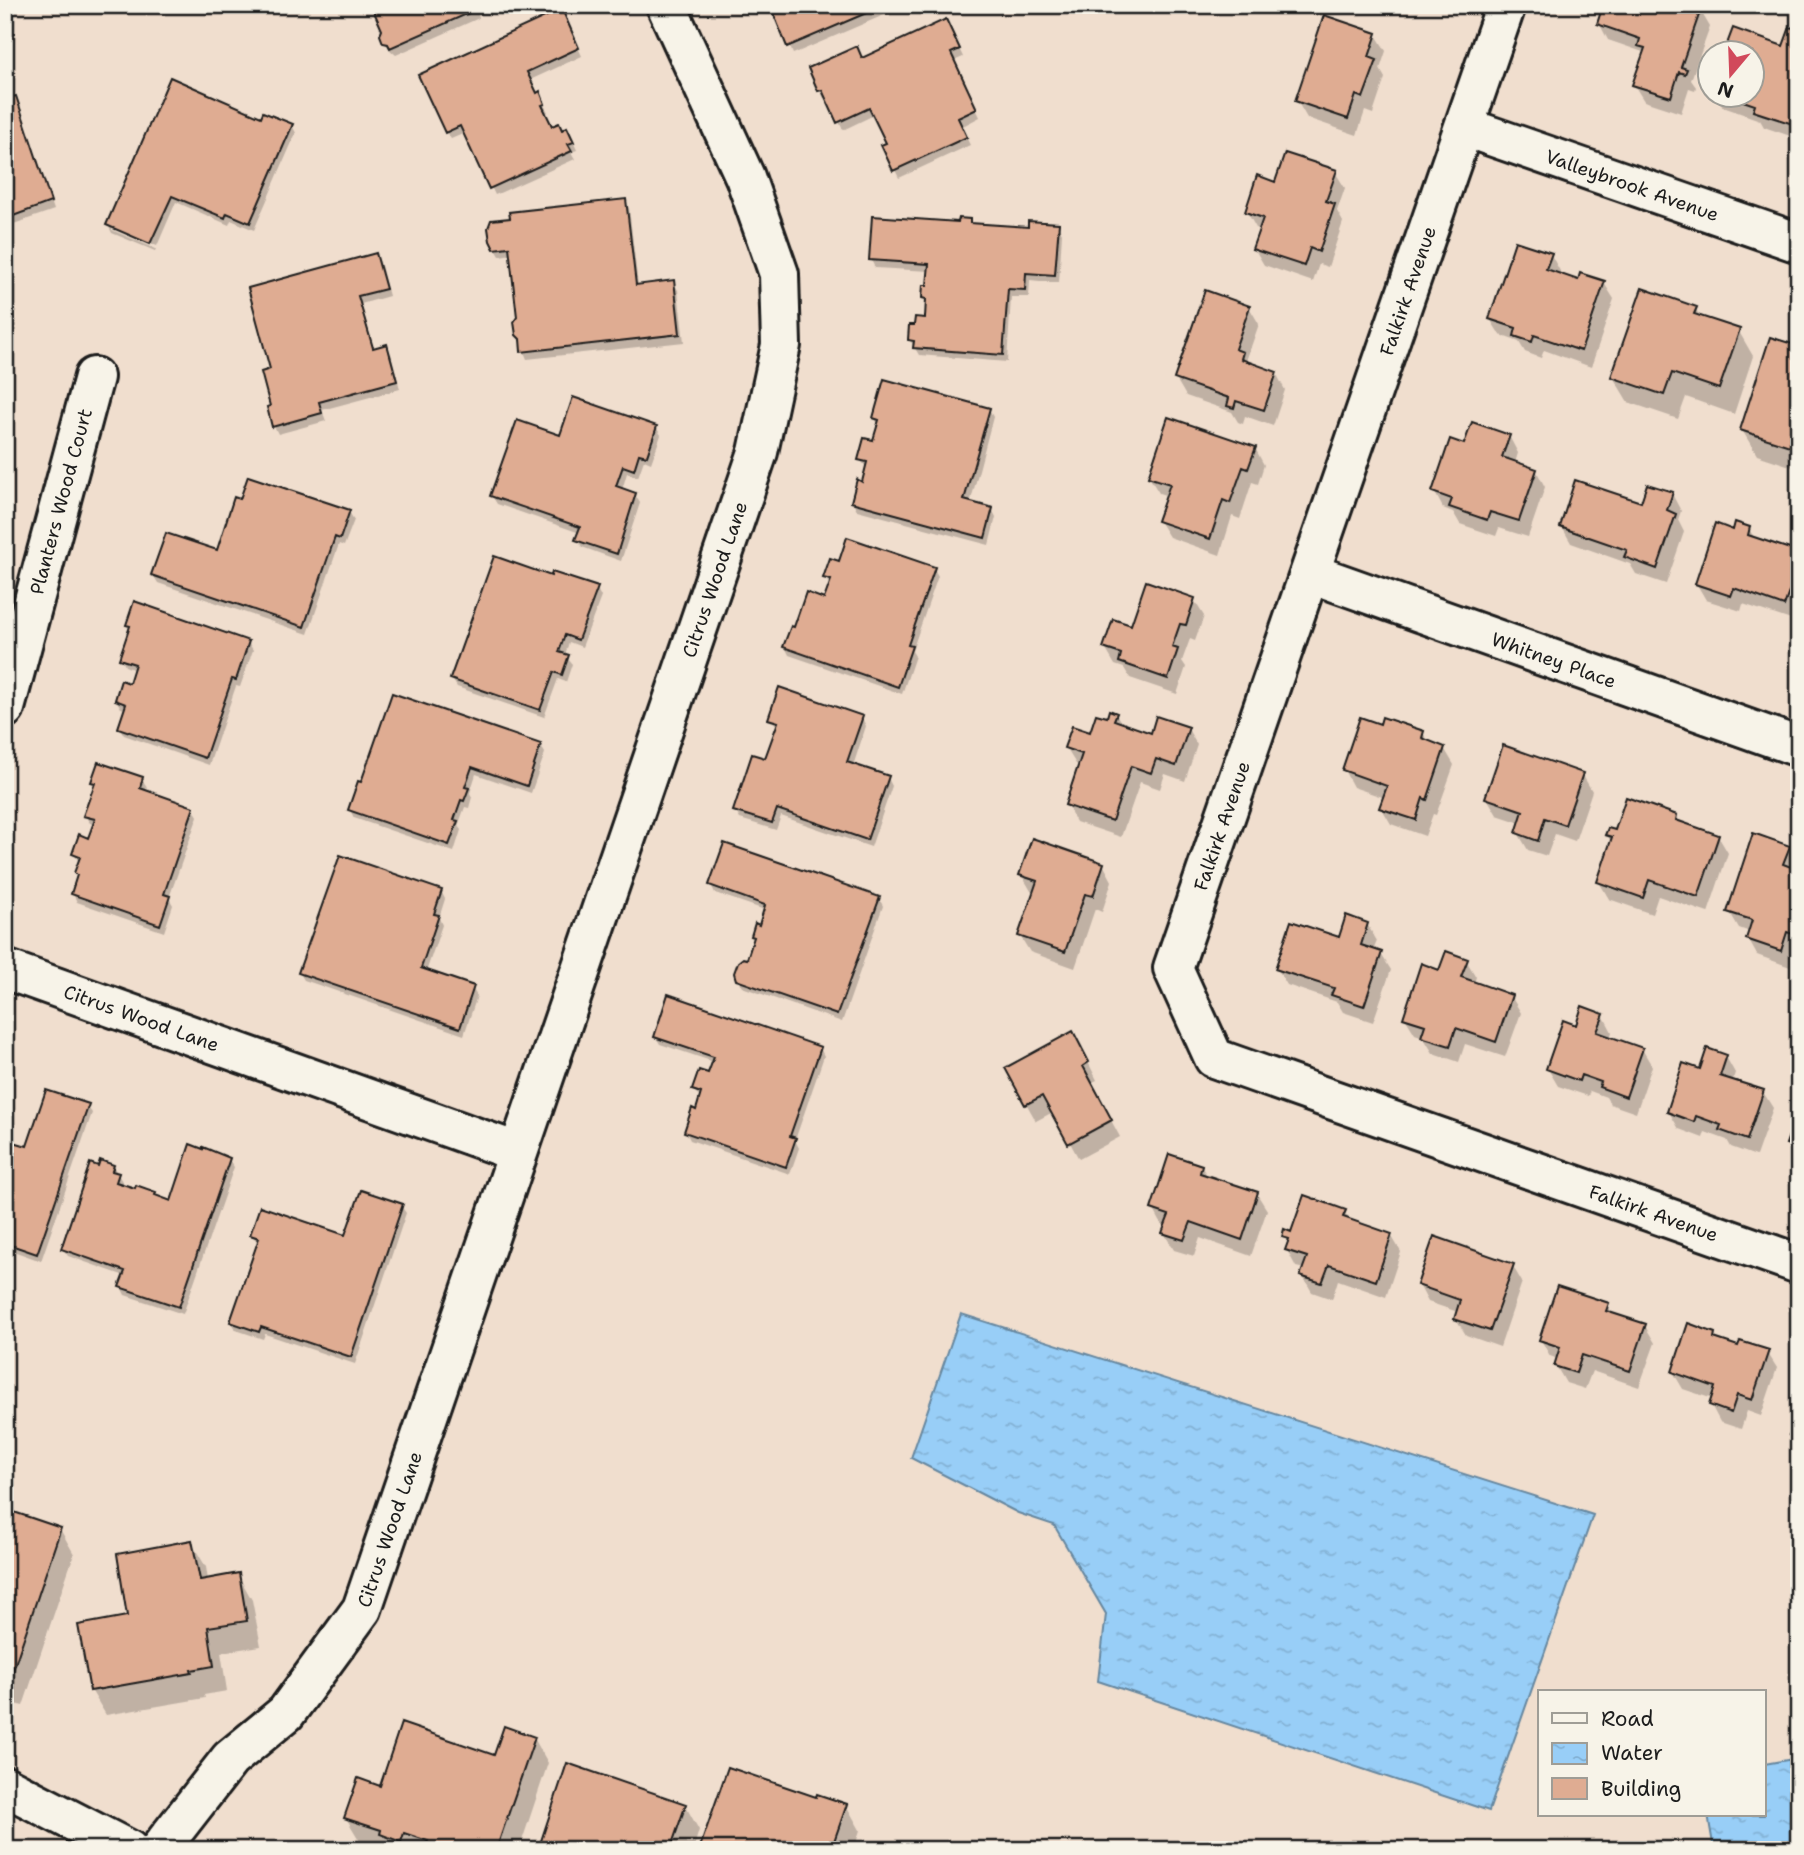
<svg xmlns="http://www.w3.org/2000/svg" width="1804" height="1855" viewBox="0 0 1804 1855" font-family="'Shantell Sans',sans-serif">
<style>
.water{fill:url(#water-ripples);stroke:#66879f;stroke-width:2}
.shadow{fill:#0003}
.building{fill:#dfac92;stroke:#1c1c1c;stroke-width:2}
.lines{fill:none;stroke-linecap:round;stroke-linejoin:round}
.minor-casing{stroke:#1c1c1c;stroke-width:44}
.minor{stroke:#f7f3e8;stroke-width:38}
.labels{text-anchor:middle;dominant-baseline:central;stroke-width:5;stroke-linejoin:round;paint-order:stroke}
.street-label{font-size:19px;fill:#1c1c1c;stroke:#f7f3e8}
</style>
<defs>
<pattern id="water-ripples" width="26" height="14" patternUnits="userSpaceOnUse" patternTransform="scale(1.75)"><rect width="26" height="14" fill="#98cef7"/><path d="M2 4q2-2 4 0t4 0M15 11q2-2 4 0t4 0" fill="none" stroke="#82b0d3"/></pattern>
</defs>
<rect width="100%" height="100%" fill="#f0dece"/>
<filter id="ink" filterUnits="userSpaceOnUse"><feTurbulence type="fractalNoise" baseFrequency=".0143" numOctaves="2"/><feDisplacementMap in="SourceGraphic" scale="14" xChannelSelector="R" yChannelSelector="G"/><feConvolveMatrix kernelMatrix="1 2 1 2 8 2 1 2 1" color-interpolation-filters="sRGB"/></filter>
<g filter="url(#ink)">
<!-- water -->
<path class="water" d="M961,1314L1593,1515L1489,1811L1098,1681L1106,1614L1054,1525L1018,1513L911,1458Z
M1799,1758V1850H1714L1708,1815H1764V1764Z"/>
<!-- shadow -->
<path class="shadow" d="M373,5H485L476,9L479,18L396,55L390,50L385,42L384,30Z
M772,5H897L898,9L793,54Z
M1700,10L1710,27L1691,80L1696,87L1695,90L1689,88L1681,113L1644,101L1634,85L1643,52L1608,40L1599,23Z
M565,19L582,56L530,80L548,112L545,114L552,128L571,137L577,150L571,152L575,159L495,195L465,133L451,139L446,132Z
M950,29L963,57L954,61L980,117L961,127L970,145L899,178L895,170L889,143L874,115L843,130L827,97L824,98L820,90L862,60Z
M1734,30L1784,48L1799,32V139L1764,127L1760,120L1723,107L1716,94H1752V52H1726Z
M1376,35L1386,51L1380,69L1385,78L1373,114L1365,111L1357,135L1307,118L1297,101Z
M5,101L19,106L54,210L5,227Z
M262,119L292,125L296,133L254,230L231,220L229,225L176,202L157,246L112,226V230L156,249L155,251L112,233L108,225Z
M1335,172L1345,188L1337,211L1343,222L1328,267L1319,264L1313,282L1264,265L1254,248L1261,230L1256,228L1247,212L1276,184Z
M625,201L629,208L638,286L673,282L678,290L684,342L527,359L517,335L519,318L512,254L500,256L491,241Z
M969,220L972,225L1030,229L1058,225L1062,233L1059,283L1030,280L1029,297H1011L1007,362L919,355L910,340L916,326L926,320L927,304L924,298L928,287L930,271L875,268L871,260Z
M376,255L380,262L389,296L361,304L374,349L386,346L391,354L400,389L322,410L326,421L278,434L274,426L273,371Z
M1551,255L1560,271L1559,275L1579,282L1604,283L1614,299L1591,367L1544,350L1541,358L1525,352L1519,342L1500,335L1490,319Z
M1249,307L1259,324L1246,361L1248,364L1276,373L1285,390L1273,426L1245,416L1243,424L1238,422L1232,412L1186,396L1176,379Z
M1695,308L1701,318L1738,330L1753,356L1734,414L1686,397L1678,419L1628,402L1613,377Z
M1799,348V469L1757,455L1742,430Z
M989,409L993,417L970,504L992,509L996,517L989,545L857,510L853,502L864,484L867,468L860,460L875,442L879,426L875,418Z
M656,427L661,435L651,463L644,460L638,477L627,473L622,490L635,495L640,503L621,561L582,547L577,539L580,533L497,504L492,496L561,437Z
M1509,436L1518,453L1515,463L1536,470L1545,487L1528,537L1499,528L1496,536L1460,524L1453,512L1443,508L1434,491L1465,446Z
M1255,448L1264,465L1258,484L1252,482L1240,519L1232,516L1220,555L1169,537L1159,521L1168,496L1159,493L1149,477Z
M1672,494L1681,511L1678,520L1684,532L1666,584L1636,574L1630,564L1571,543L1562,527Z
M349,512L354,520L344,546L339,544L308,634L158,583L153,575Z
M1749,529L1755,539L1799,554V607L1794,621L1743,604L1741,611L1706,600L1696,583L1734,532Z
M840,563L934,569L938,576L912,651L915,656L902,694L789,655L785,647L795,629L825,601L830,586L825,577Z
M552,578L597,589L601,597L582,647L569,642L565,655L572,664L566,682L558,679L544,717L457,687L452,679Z
M1194,600L1204,616L1195,641L1190,639L1182,661L1186,667L1177,694L1130,678L1124,668L1115,665L1105,648L1132,627Z
M128,625L248,642L253,650L240,687L236,686L209,765L124,735L119,727L126,709L121,708L116,700L130,685L135,670L125,666L121,658L131,630Z
M1116,714L1122,724L1152,735L1188,729L1197,745L1185,781L1165,774L1160,789L1140,782L1121,837L1076,822L1067,805L1080,766L1076,764L1066,748L1091,734Z
M770,718H862L866,726L853,766L888,778L892,786L871,847L781,816L776,830L740,819L735,811L766,760L778,727Z
M1381,726L1423,733L1429,743L1444,748L1454,765L1436,815L1433,814L1425,836L1391,824L1381,807L1385,798L1353,787L1344,770Z
M540,745L545,753L531,793L476,774L470,793L472,797L469,808L465,807L458,826L461,830L454,852L354,818L350,810L359,783Z
M1582,774L1592,791L1575,841L1555,834L1547,856L1528,850L1518,833L1521,823L1497,815L1487,798Z
M142,779L147,787L145,792L193,808L198,816L169,898L173,905L164,932L77,902L73,894L78,877L76,873L79,862L74,854L89,840L95,825L90,823L85,816L95,786L93,781Z
M1676,816L1681,824L1718,836L1728,853L1708,913L1658,896L1652,914L1609,899L1599,882L1612,843L1607,835Z
M1788,847L1798,864L1796,871L1799,872V949L1796,948L1790,967L1757,955L1748,939L1750,932L1739,928L1729,911Z
M1103,864L1112,881L1102,912L1095,909L1075,968L1030,952L1020,936L1035,893L1031,891L1021,874Z
M711,885L879,898L883,906L842,1022L742,987L737,979L748,961L755,940L753,936L760,927L765,910L715,893Z
M441,891L445,899L439,918L442,925L426,972L472,988L477,996L464,1035L304,980L299,972Z
M1367,924L1377,941L1373,951L1381,954L1391,970L1373,1022L1343,1012L1337,1002L1287,985L1277,968Z
M1466,960L1476,977L1474,983L1511,996L1521,1013L1505,1057L1465,1044L1459,1062L1433,1053L1423,1037L1415,1034L1405,1018L1440,972Z
M1603,1015L1612,1032L1610,1038L1642,1049L1652,1066L1636,1113L1610,1104L1606,1097L1590,1091L1588,1096L1558,1086L1548,1069L1577,1027Z
M655,1036L820,1048L824,1056L795,1140L799,1148L790,1174L690,1140L686,1132L697,1112L701,1099L694,1090L709,1075L714,1062L660,1044Z
M1082,1050L1097,1080L1091,1083L1120,1137L1079,1159L1053,1112L1036,1121L1007,1069Z
M1726,1057L1735,1073L1732,1082L1763,1092L1773,1108L1756,1156L1731,1147L1727,1140L1705,1132L1703,1138L1679,1129L1669,1112L1701,1071Z
M87,1106L92,1113L41,1261L5,1248V1137L10,1143L28,1149Z
M1799,1112V1161L1788,1144Z
M229,1160L234,1167L183,1314L125,1295L121,1287L125,1276L68,1256L63,1249L99,1168L113,1166L123,1183L122,1186L155,1193L157,1198L172,1203Z
M1201,1166L1208,1177L1257,1194L1267,1210L1251,1256L1200,1238L1194,1256L1174,1250L1164,1233L1167,1227L1162,1225L1153,1208Z
M401,1206L406,1213L355,1364L265,1334L263,1339L236,1330L232,1322L259,1244L252,1235L346,1238Z
M1344,1211L1350,1221L1391,1235L1401,1252L1386,1297L1338,1280L1332,1299L1312,1292L1302,1275L1305,1269L1296,1267L1287,1250L1289,1245L1284,1236Z
M1512,1265L1522,1282L1500,1347L1466,1335L1456,1319L1458,1312L1428,1302L1419,1285Z
M1607,1305L1613,1315L1645,1326L1655,1343L1639,1387L1592,1371L1585,1389L1566,1383L1556,1366L1558,1359L1550,1356L1541,1340Z
M1714,1334L1719,1342L1739,1348L1767,1352L1777,1368L1761,1416L1747,1411L1741,1429L1720,1422L1711,1405L1713,1399L1683,1389L1673,1372Z
M5,1510L60,1529L74,1554L23,1706L5,1701Z
M191,1542L206,1567L208,1580L238,1575L252,1600L261,1646L221,1652L227,1691L204,1695L205,1698L106,1715L91,1690L129,1617Z
M534,1738L548,1763L519,1850H381L361,1843L346,1818L381,1788L495,1758Z
M817,1800L846,1805L860,1830L854,1850H701Z
M685,1805L699,1830L693,1850H540Z"/>
<!-- building -->
<path class="building" d="M371,5H475L476,10L390,48L388,44L383,43L380,35L382,30Z
M770,5H885L787,47Z
M1603,5H1692L1701,9L1681,67L1687,69L1685,74L1679,72L1671,97L1632,85L1645,48L1638,46L1640,39L1597,24Z
M562,9L579,48L527,72L537,93L540,91L545,104L542,105L552,126L559,123L562,130L567,127L574,142L568,144L572,151L489,189L460,126L445,133L418,75Z
M1324,15L1377,33L1369,57L1377,60L1363,98L1356,95L1348,119L1295,101Z
M946,19L960,49L951,53L977,109L958,118L967,137L893,171L881,145L886,143L869,108L837,123L822,90L818,91L808,68L857,46L862,58Z
M1790,27L1799,30V126L1753,111L1755,105L1723,94H1752V52H1724L1733,28L1783,46Z
M170,77L261,117L263,112L293,124L250,223L227,213L225,218L172,196L150,244L106,225Z
M16,96L51,202L5,219V99Z
M1285,153L1337,170L1326,201L1335,204L1319,252L1310,248L1304,266L1252,249L1263,218L1245,212L1257,175L1275,182Z
M626,199L636,285L674,280L680,334L521,352L520,339L516,335L514,322L517,317L509,247L494,249L490,241L488,228L491,220L510,218L509,212Z
M872,216L958,222L959,218L970,219V223L1028,227V221L1059,223L1055,275L1026,273L1025,290L1008,289L1003,355L913,348L914,341L908,340L909,325H914L915,317L925,318L926,299L922,298L923,285H927L929,264L869,260Z
M1515,241L1552,253L1546,269L1578,280L1580,273L1605,281L1581,351L1534,335L1532,342L1514,336L1516,328L1489,319Z
M376,253L386,289L358,296L373,348L387,344L397,381L319,402L322,413L272,427L267,407L270,406L261,372L270,369L248,288Z
M1642,288L1697,307L1694,314L1740,329L1719,389L1672,373L1664,395L1611,377Z
M1205,290L1250,306L1235,349L1243,352L1241,359L1277,372L1264,410L1236,401L1234,408L1227,406L1229,398L1174,379Z
M1770,337L1799,346V449L1740,430Z
M884,379L990,408L964,500L993,508L985,538L851,502L857,479L862,482L867,462L858,460L864,438L873,440L879,420L873,418Z
M573,397L657,426L647,456L639,454L634,470L623,466L616,486L636,493L617,554L575,540L580,527L490,496L517,420L560,435Z
M1168,417L1256,447L1248,469L1243,467L1230,503L1223,500L1210,539L1157,521L1170,484L1148,477Z
M1472,422L1510,435L1502,457L1537,469L1519,521L1490,512L1487,520L1449,507L1452,499L1432,492L1450,439L1464,444Z
M248,476L350,510L340,539L335,537L304,627L151,575L166,533L217,550L234,497L240,499Z
M1575,480L1641,502L1647,484L1673,492L1667,510L1676,514L1657,569L1624,557L1627,550L1560,527Z
M1735,522L1750,527L1748,535L1799,552V564L1784,606L1734,588L1731,596L1695,584L1715,523L1733,530Z
M847,537L935,567L908,645L912,646L898,687L783,647L791,626L794,627L806,592L824,599L831,580L823,578L830,558L839,561Z
M494,556L551,576L552,572L598,587L578,640L565,635L559,652L569,655L562,675L554,672L540,710L450,679Z
M1146,581L1195,598L1186,625L1180,624L1172,647L1178,649L1168,679L1119,662L1121,654L1103,648L1113,619L1131,625Z
M134,601L249,641L236,680L232,679L205,758L118,728L126,704L115,700L121,680L129,683L135,664L119,659L130,626L126,625Z
M779,687L863,716L847,762L889,776L867,840L777,809L772,823L733,811L752,754L765,758L778,722L768,719Z
M392,693L541,744L527,786L472,767L465,787L469,788L464,801L461,800L454,820L458,821L449,845L348,810L358,781L361,782Z
M1109,710L1117,713L1114,720L1151,733L1156,716L1189,727L1176,766L1156,759L1151,773L1131,766L1112,821L1065,805L1082,754L1064,748L1072,726L1090,732L1096,714L1107,717Z
M1360,717L1380,724L1382,717L1424,731L1422,738L1445,747L1427,800L1423,798L1416,820L1379,808L1387,786L1342,770Z
M1503,745L1583,773L1565,825L1545,818L1538,841L1516,833L1523,811L1485,798Z
M98,762L143,777L140,788L194,807L164,894L170,896L160,925L71,894L77,875L74,873L80,857L72,854L79,834L88,838L95,819L83,816L95,783L91,782Z
M1626,797L1677,815L1676,820L1719,835L1698,897L1649,880L1643,898L1597,882L1612,837L1605,835L1608,828L1615,830Z
M1753,833L1790,846L1783,864L1799,870V936L1787,932L1781,951L1746,939L1752,920L1727,912Z
M1032,838L1104,863L1093,896L1085,894L1065,952L1018,936L1037,881L1019,875Z
M724,843L880,897L837,1015L736,980L734,973L738,962L743,958L747,959L754,937L751,936L755,923L759,925L765,905L709,885Z
M340,855L442,890L434,914L439,915L421,968L474,986L460,1028L298,973Z
M1346,915L1368,923L1361,945L1382,952L1364,1006L1331,995L1334,988L1275,969L1291,921L1339,937Z
M1446,951L1468,959L1461,977L1512,995L1496,1042L1456,1028L1450,1046L1421,1037L1425,1025L1403,1018L1421,963L1439,970Z
M668,994L821,1047L790,1136L796,1138L786,1167L684,1132L692,1108L696,1110L701,1093L692,1090L699,1070L708,1073L714,1057L654,1037Z
M1582,1006L1604,1014L1597,1032L1643,1048L1626,1097L1599,1087L1601,1082L1581,1075L1579,1081L1546,1069L1563,1020L1576,1025Z
M1073,1031L1089,1062L1083,1066L1112,1120L1068,1144L1042,1096L1025,1105L1005,1068Z
M1707,1048L1727,1055L1720,1076L1764,1090L1747,1140L1719,1130L1721,1125L1696,1116L1694,1122L1667,1112L1683,1063L1700,1069Z
M46,1090L89,1104L37,1254L5,1243V1135L8,1136L7,1140L27,1146Z
M1799,1106V1148L1786,1144Z
M190,1144L203,1149V1147L230,1158L179,1307L119,1287L125,1271L61,1249L90,1163L98,1166L100,1160L114,1165L112,1171L119,1173L116,1182L135,1188L136,1185L156,1192L155,1195L171,1201Z
M1169,1154L1202,1165L1200,1173L1258,1192L1242,1240L1191,1222L1184,1240L1162,1233L1169,1215L1151,1209Z
M361,1190L403,1204L351,1357L261,1327L259,1332L230,1322L259,1238L250,1235L260,1206L345,1235Z
M1304,1195L1346,1210L1343,1217L1392,1234L1376,1281L1329,1265L1322,1283L1300,1276L1307,1257L1285,1250L1289,1239L1282,1237L1284,1229L1291,1232Z
M1434,1236L1514,1264L1490,1331L1454,1319L1460,1300L1417,1285Z
M1557,1286L1609,1303L1606,1311L1646,1324L1630,1371L1582,1355L1576,1373L1554,1366L1560,1347L1539,1340Z
M1688,1323L1715,1333L1714,1338L1738,1346L1740,1341L1769,1350L1752,1400L1737,1395L1731,1413L1709,1405L1715,1387L1672,1372Z
M1799,1421V1442L1789,1435Z
M5,1509L61,1528L9,1682L5,1681Z
M192,1540L200,1580L239,1573L247,1621L208,1627L214,1666L191,1670L192,1673L90,1691L78,1625L127,1616L117,1554Z
M401,1723L494,1755L504,1726L535,1737L496,1850H454L441,1845L439,1850H431L425,1848L428,1841L404,1833L401,1842L380,1834L381,1830L344,1818L358,1778L380,1786Z
M567,1763L686,1804L670,1850H538Z
M728,1767L816,1797L817,1794L847,1804L831,1850H699Z"/>
<g class="lines">
<defs>
<g id="minor">
<path id="s1" d="M1506,5L1173,968L1214,1058L1799,1264"/>
<path id="s2" d="M1465,127L1799,243"/>
<path id="s3" d="M1310,573L1799,747"/>
<path id="s4" d="M5,708L94,377"/>
<path id="s5" d="M5,969L517,1152"/>
<path d="M5,1786L129,1850"/>
<path id="s6" d="M159,1850L230,1759L286,1713L362,1609L758,452L781,345L779,274L745,177L666,5"/>
</g>
</defs>
<!-- minor casing -->
<use href="#minor" class="minor-casing"/>
<!-- minor -->
<use href="#minor" class="minor"/>
</g>
</g>
<g class="labels">
<!-- street labels -->
<g class="street-label">
<text stroke="none"><textPath href="#s2" startOffset="177">Valleybrook Avenue</textPath></text>
<text transform="translate(1408 291) rotate(-71)">Falkirk Avenue</text>
<text stroke="none"><textPath href="#s4" startOffset="214">Planters Wood Court</textPath></text>
<text stroke="none"><textPath href="#s6" startOffset="1405">Citrus Wood Lane</textPath></text>
<text stroke="none"><textPath href="#s3" startOffset="259">Whitney Place</textPath></text>
<text transform="translate(1222 826) rotate(-71)">Falkirk Avenue</text>
<text stroke="none"><textPath href="#s5" startOffset="145">Citrus Wood Lane</textPath></text>
<text stroke="none"><textPath href="#s1" startOffset="1584">Falkirk Avenue</textPath></text>
<text stroke="none"><textPath href="#s6" startOffset="401">Citrus Wood Lane</textPath></text>
</g>
</g>
<!-- margin -->
<rect width="1804" height="1855" fill="none" stroke="#f7f3e8" stroke-width="28"/>
<rect x="14" y="14" width="1776" height="1827" fill="none" stroke="#1c1c1c" stroke-width="2.5" filter="url(#ink)"/>
<!-- legend -->
<rect x="1538" y="1690" width="228" height="126" fill="#f7f3e8" stroke="#9f9d96" stroke-width="2"/>
<rect x="1552" y="1713" width="35" height="10" fill="#f7f3e8" stroke="#9f9d96" stroke-width="2"/>
<text x="1601" y="1726" font-size="21" fill="#1c1c1c">Road</text>
<rect x="1552" y="1743" width="35" height="21" fill="url(#water-ripples)" stroke="#9f9d96" stroke-width="2"/>
<text x="1601" y="1760" font-size="21" fill="#1c1c1c">Water</text>
<rect x="1552" y="1778" width="35" height="21" fill="#dfac92" stroke="#9f9d96" stroke-width="2"/>
<text x="1601" y="1796" font-size="21" fill="#1c1c1c">Building</text>
<!-- north arrow -->
<g transform="translate(1731 74) rotate(199)"><circle r="33" fill="#f7f3e8" stroke="#9f9d96" stroke-width="2"/>
<path d="M0-5L12 26L0 18L-12 26Z" fill="#d1495b"/>
<text y="-10" font-size="19" font-weight="bold" text-anchor="middle" fill="#1c1c1c">N</text>
</g>
</svg>
